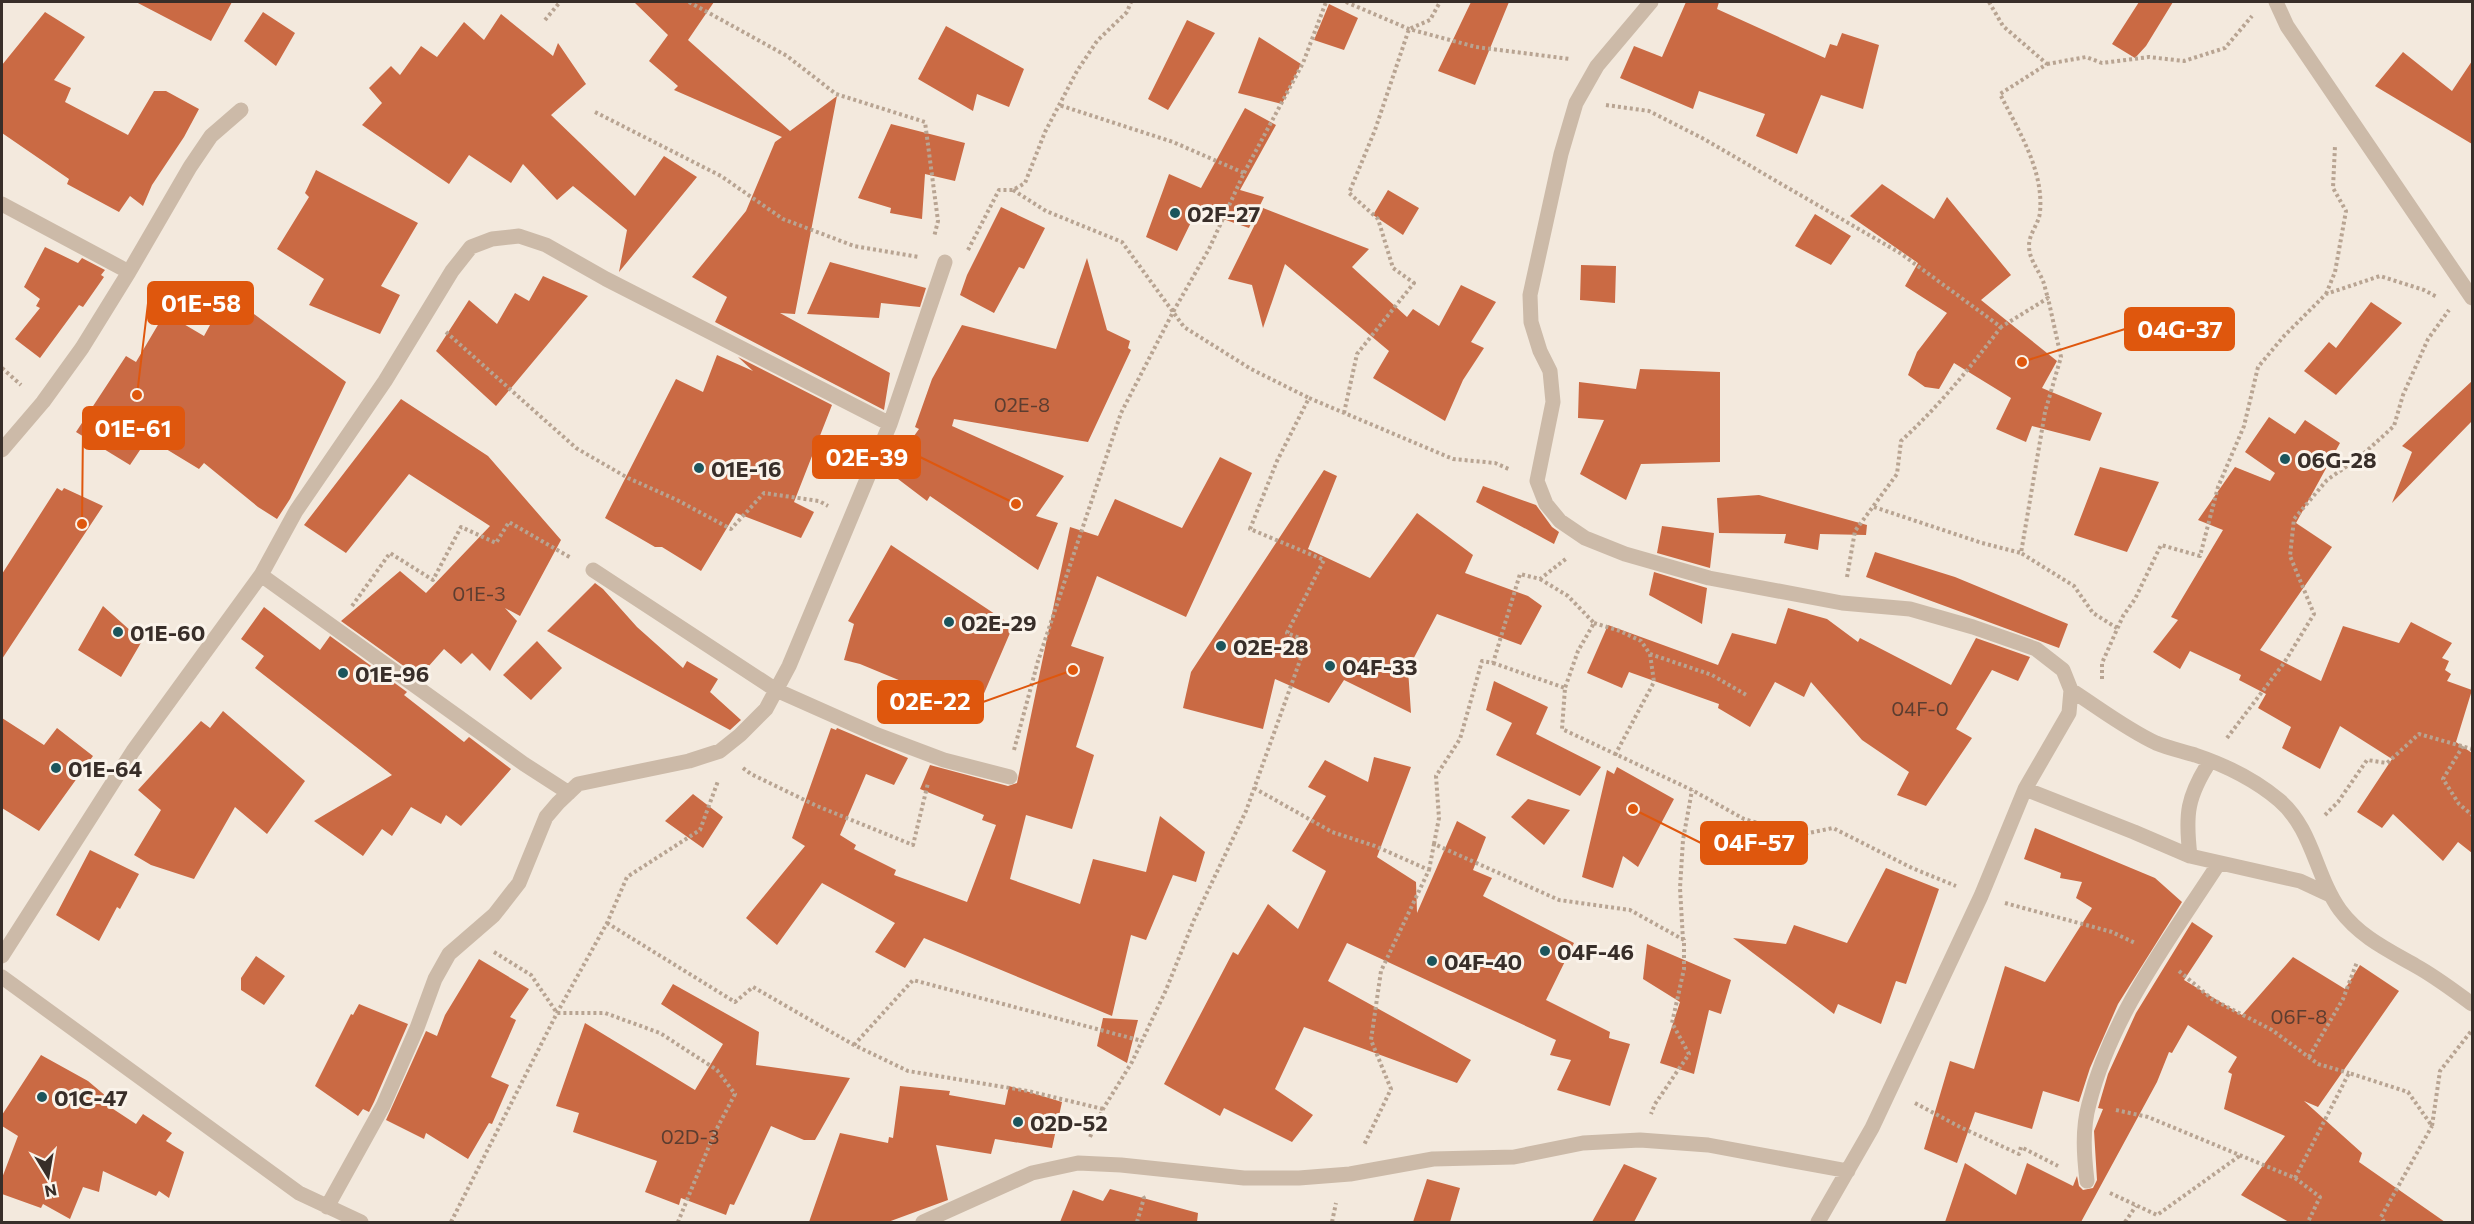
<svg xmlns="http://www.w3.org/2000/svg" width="2474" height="1224" viewBox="0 0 2474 1224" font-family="Commissioner,sans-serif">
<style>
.building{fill:#ca6a44}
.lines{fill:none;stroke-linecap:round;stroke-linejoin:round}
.path{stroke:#b8a492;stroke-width:4;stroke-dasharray:3 3;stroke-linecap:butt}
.minor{stroke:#ccbaa8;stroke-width:15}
.poi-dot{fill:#1c555c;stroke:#faf3ea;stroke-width:2}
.labels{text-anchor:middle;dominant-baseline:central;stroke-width:6;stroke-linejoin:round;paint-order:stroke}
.number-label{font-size:20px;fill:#5c3d30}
.poi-label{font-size:22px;font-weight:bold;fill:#382e29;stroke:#faf3ea;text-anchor:start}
.leader{fill:none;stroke:#df570d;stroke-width:2}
.callout-dot{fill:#df570d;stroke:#faf3ea;stroke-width:2}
.callout{fill:#df570d;stroke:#df570d;stroke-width:2}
.callout-label{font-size:24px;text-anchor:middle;font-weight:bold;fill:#fff}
</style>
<rect width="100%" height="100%" fill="#f3e9dd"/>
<!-- building -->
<path class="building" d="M136,2H232L211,41Z
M634,2H714L688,40L790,131L837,96L795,314L780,313L890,373L884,410L715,322L727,297L692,277L746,211L775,142L782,137L674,90L678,86L649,61L668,35Z
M1471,2H1509L1475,85L1438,71Z
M1686,2H1719L1717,9L1825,58L1830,44L1837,46L1842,33L1879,45L1863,109L1821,95L1797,154L1756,136L1765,114L1699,91L1693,109L1620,78L1634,46L1662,57Z
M2139,2H2173L2146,46L2135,58L2112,44Z
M1329,4L1358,18L1344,50L1314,40Z
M45,12L85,37L54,80L71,88L65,102L128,135L154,91H166L199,109L184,137L152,185L143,206L130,196L119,212L67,184L69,179L2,133V65Z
M263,12L295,33L276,66L244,41Z
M501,14L553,56L558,43L586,84L551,115L635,196L664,156L697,177L619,272L627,230L573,186L557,200L523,164L511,183L469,155L449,184L362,125L382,103L369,88L391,66L400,75L421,46L437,57L464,22L484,40Z
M1187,20L1215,33L1168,110L1148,99Z
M946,26L1024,69L1009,107L977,94L973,111L918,79Z
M1259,37L1301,64L1282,104L1238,93Z
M2403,52L2452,91L2472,61V144L2375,86Z
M1245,108L1276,125L1240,190L1264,197L1249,228L1197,210L1177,251L1146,237L1169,174L1201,188Z
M891,124L965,143L955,181L925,174L922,219L890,213L891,208L858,198Z
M316,170L418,223L381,286L400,295L380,334L309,305L324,279L277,249L309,197L305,193Z
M1882,184L1934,219L1947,197L2011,275L1981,300L2057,361L2042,388L2102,413L2090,441L2032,426L2026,442L1996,429L2011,398L1954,363L1939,389L1925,387L1908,375L1917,352L1947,313L1905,286L1918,263L1850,216Z
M1388,190L1419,208L1403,235L1373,215Z
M1001,207L1045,228L1024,269L1019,267L994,313L960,295L967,275Z
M1263,208L1369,249L1352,267L1407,317L1413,309L1439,326L1461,285L1496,302L1471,342L1484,348L1463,380L1445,421L1373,378L1389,351L1285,264L1263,328L1252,285L1228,279Z
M1815,214L1851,236L1831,265L1795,246Z
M45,247L78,263L82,258L105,270L101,275L104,277L83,307L79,305L40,358L15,339L40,308L36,306L40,299L24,287Z
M1087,258L1107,330L1130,341L1128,348L1131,350L1088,442L954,419L952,426L1064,476L1036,516L1058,523L1038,570L930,496L927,501L898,479L909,443L919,429L915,427L932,379L962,325L1056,349Z
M830,262L926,288L920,307L881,303L879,318L807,314Z
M1581,265L1616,266L1615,303L1580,300Z
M543,276L588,296L496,406L436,351L469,300L497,324L515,293L529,301Z
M227,294L346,382L290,499L277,519L258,507L204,463L199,469L148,438L130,465L76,432L126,356L136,362L165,313L204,336Z
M2371,302L2402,323L2336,395L2304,371L2329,342L2336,348Z
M717,355L753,371L738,357L832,405L794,502L814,512L801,538L736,513L701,571L662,547H655L605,518L676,379L703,392Z
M1640,369L1720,372V462L1641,464L1626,500L1580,474L1604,420L1578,418L1579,382L1636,389Z
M2472,381V421L2392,503L2412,452L2402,446Z
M401,399L488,456L561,540L520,616L505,608L517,621L490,671L472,653L461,664L444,649L419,677L341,621L400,571L426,593L490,526L409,474L346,553L304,525Z
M2269,417L2295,434L2305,420L2340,443L2296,523L2332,547L2260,650L2321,681L2343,626L2399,643L2411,622L2452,643L2442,658L2449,661L2445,670L2451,674L2447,681L2472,690L2456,742L2472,753V853L2458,842L2443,861L2393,814L2382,828L2357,812L2392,759L2340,726L2320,769L2282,748L2291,727L2258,708L2266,694L2239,680L2241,675L2190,651L2180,669L2153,652L2178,620L2171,617L2223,530L2198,520L2235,467L2270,481L2275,473L2245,452Z
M1220,457L1252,473L1186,617L1097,576L1071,646L1104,657L1076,747L1094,755L1072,829L1026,815L1010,879L1080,904L1093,859L1146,872L1160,816L1205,852L1196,882L1173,875L1146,940L1131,935L1112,1016L924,938L905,968L875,952L895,923L822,883L777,945L746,918L805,846L792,838L831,728L836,730L837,728L908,758L894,785L866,774L840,835L856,845L854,849L896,870L894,875L967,902L996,825L982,820L984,815L920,789L930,765L1008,786L1017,783L1070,527L1098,536L1115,499L1182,528Z
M2100,467L2159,482L2127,552L2074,535Z
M1324,470L1337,476L1308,549L1370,578L1417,513L1473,555L1465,573L1528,596L1542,606L1521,645L1437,614L1408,669L1411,713L1344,680L1329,703L1275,679L1263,729L1183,708L1191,672Z
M1483,486L1536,505L1552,527L1559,532L1554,544L1476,502Z
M57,488L62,491L64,488L103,506L2,659V574Z
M1759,495L1867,525L1866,535L1820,534L1818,550L1784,543L1786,534L1719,533L1717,498Z
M1662,526L1714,533L1710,568L1657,553Z
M891,545L1013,626L976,712L860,664L844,660L854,624L848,621Z
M1875,552L1955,577L2068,624L2059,648L1866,577Z
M1654,572L1707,588L1702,624L1649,595Z
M595,583L603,589L637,627L683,668L687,661L718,679L710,692L741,720L730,730L547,631Z
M103,606L142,641L121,677L78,650Z
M264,607L320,650L330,636L407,692L404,695L464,742L469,737L511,769L461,826L446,815L441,824L411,807L392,836L382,829L363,856L314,821L392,775L255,668L264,656L241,639Z
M1788,608L1827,619L1858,642L1860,638L1951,685L1976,638L2030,657L2018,681L1992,670L1956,729L1972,738L1926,806L1897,795L1909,772L1862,740L1811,682L1804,697L1775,682L1750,727L1718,708L1719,704L1629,672L1622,688L1587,673L1608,625L1718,665L1732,633L1776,644Z
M537,641L562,668L531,700L503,675Z
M1494,681L1548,707L1536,734L1601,767L1580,796L1496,755L1512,723L1486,710Z
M223,711L305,781L267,834L235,807L194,879L151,865L134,855L161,810L138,790L201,721L210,728Z
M2,718L44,745L57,728L93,756L39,831L2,808Z
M1374,757L1411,767L1377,857L1416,882L1417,913L1457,821L1486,837L1473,870L1492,878L1483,896L1574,943L1546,1000L1610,1032L1609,1038L1630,1044L1610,1106L1557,1090L1571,1060L1550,1055L1556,1040L1347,943L1328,981L1471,1060L1457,1083L1304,1027L1275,1089L1313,1115L1292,1142L1224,1108L1220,1116L1164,1084L1233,952L1238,955L1268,904L1298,929L1326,871L1292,851L1326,796L1308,787L1325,760L1368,782Z
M1617,767L1674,799L1638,867L1623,856L1613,888L1582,877L1607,770L1614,774Z
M693,794L723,817L703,848L665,821Z
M1528,799L1570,810L1544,845L1511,817Z
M2035,828L2155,878L2182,902L2118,1004L2090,1068L2079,1102L2043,1091L2032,1129L1975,1112L1957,1163L1924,1149L1950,1061L1974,1069L2005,966L2045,982L2092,908L2076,898L2082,882L2060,878L2061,873L2024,859Z
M90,850L139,874L120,909L117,907L99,941L56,915Z
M1886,868L1939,889L1906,984L1896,981L1881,1024L1838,1004L1834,1014L1733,938L1786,944L1794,925L1847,943Z
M2192,922L2213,936L2184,980L2242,1015L2293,957L2345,989L2360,965L2399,991L2318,1107L2304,1101L2362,1153L2359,1162L2445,1222H2289L2241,1195L2285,1136L2224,1109L2232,1074L2228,1072L2237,1057L2188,1025L2172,1053L2169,1052L2157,1082L2081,1222H1945L1965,1163L2016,1195L2027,1163L2073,1186L2077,1176L2079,1186L2083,1190L2093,1188L2097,1180L2094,1131L2103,1109L2098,1108L2108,1074L2136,1013Z
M1647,944L1731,980L1721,1014L1709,1010L1694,1074L1660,1063L1680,1002L1643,979Z
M256,956L285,976L264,1005L241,990V978Z
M479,959L529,989L510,1017L516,1020L491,1077L509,1085L492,1124L489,1123L468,1159L426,1133L424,1139L386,1120L426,1031L437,1036L445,1015Z
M673,984L759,1032L756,1065L850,1078L815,1140H804L771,1126L734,1205L730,1204L726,1215L681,1198L679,1205L645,1192L657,1161L573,1132L579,1113L556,1106L585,1023L695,1090L723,1044L661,1004Z
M359,1004L408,1024L374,1102L369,1112L363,1109L358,1116L315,1086L351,1014L353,1015Z
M1103,1018L1138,1020L1127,1063L1097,1046Z
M41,1055L88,1081L107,1097L104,1103L136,1124L143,1114L172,1133L166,1141L184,1152L169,1198L159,1191L156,1196L103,1171L99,1192L83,1187L70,1219L43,1204L41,1208L2,1194V1178L18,1136L2,1126V1115Z
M900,1086L950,1091L949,1095L1005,1105L1009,1086L1062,1102L1052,1148L995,1139L991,1154L936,1145L948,1200L888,1222H809L840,1133L888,1143L889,1137L893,1138Z
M1624,1164L1657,1178L1634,1222H1592Z
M1427,1179L1460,1188L1450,1222H1413Z
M1110,1189L1198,1213L1197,1222H1060L1073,1190L1103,1201Z"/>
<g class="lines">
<!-- path -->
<path class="path" d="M689,2L787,56L836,94L925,122L938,221L934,237
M1346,2L1409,29L1476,47L1570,59
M1989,2L2003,26L2047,64L2000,94C2018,130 2044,170 2040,212C2039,224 2029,233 2029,246C2029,259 2038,269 2043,281C2045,286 2046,293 2048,298
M545,20L560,2
M2047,64L2086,57L2102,63L2149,57L2184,61L2225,48L2252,16
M1606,105L1649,111L1704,139L1900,253L2001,327L2048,298L2061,357L2045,412L2021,553L2074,586L2093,613L2117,628
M595,112L721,176L783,219L854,246L919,257
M1244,173L1303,63L1326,2
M1013,190L1046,211L1122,242L1184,327L1251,369L1309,398
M968,250L999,190H1013L1025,183L1045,132L1077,71L1097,41L1127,12L1131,2
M2326,294L2335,272L2346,211L2333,188L2335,146
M446,332L576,448L628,478L677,500L731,529L764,493L819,501L828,506
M2,368L21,385
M1344,413L1357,354L1414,283L1393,268L1378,219L1349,193L1375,130L1409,29L1430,20L1440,2
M1874,507L1982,543L2021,553
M1847,577L1855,531L1897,474L1901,441C1939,406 1970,368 2001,327
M1540,579L1568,596L1594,623L1578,651L1565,688
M352,606L390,553L433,580L461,527L496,543L509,522L571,558
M1594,623L1620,631L1641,641L1650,654L1712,675L1748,696
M1493,663L1565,688L1562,729L1692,790L1744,819L1799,835L1833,828L1912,868L1956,886
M2102,679V663L2123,616L2135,599L2161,545L2200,556L2218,487L2244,426L2258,367L2284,336L2326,294L2380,276L2424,290L2437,297
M2227,738L2284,663L2314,614L2290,556L2294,519L2327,480L2360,457L2394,426L2403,395L2428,339L2449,310
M2463,746L2443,779L2459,804L2472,815
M1014,750L1038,661L1121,413L1173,312L1209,249L1244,173L1173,142L1059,105
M1615,755L1654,682L1650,654
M743,768L751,774L817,806L913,845L928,783
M1254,788L1332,832L1375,846L1429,870L1381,971L1371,1040L1391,1089L1364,1145
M2325,815L2338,802L2367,760L2387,763L2419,734L2472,749
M1434,844L1439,818L1436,776L1460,739L1482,661L1493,663L1520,574L1540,579L1567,558
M1429,870L1434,844L1559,900L1630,910L1684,940V969L1672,1023L1689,1054L1655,1104L1651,1114
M2005,903L2112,932L2135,943
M607,923L735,1002L753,987L854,1045L908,1071L1028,1091L1103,1109
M1683,940L1680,888L1683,840L1692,790
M494,952L531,975L557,1013H605L660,1033L717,1070L735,1094L714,1134L678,1222
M2179,971L2212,999L2272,1030L2318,1064L2349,1073
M854,1045L913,980L1142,1041
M2309,1057L2343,999L2357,962
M1915,1103L1960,1127L2019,1154L2021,1147L2058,1166
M2116,1110L2148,1117L2295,1178L2320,1197L2308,1222
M1090,1137L1103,1109L1132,1062L1166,990L1194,920L1246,811L1307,641L1287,633L1324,560L1250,529L1277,461L1309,398L1453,459L1495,463L1511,470
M2295,1178L2349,1073L2408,1092L2432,1126L2440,1071L2472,1030
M2110,1193L2157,1215L2241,1155
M451,1222L557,1013L607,923L627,877L700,830L718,781
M1137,1222L1144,1198L1142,1195
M1332,1222L1336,1203
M2125,1222L2136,1206
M2384,1222L2381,1217L2432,1126"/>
<!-- minor -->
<path class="minor" d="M1651,2L1597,66L1576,103L1561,154L1530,295L1531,322L1540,351L1550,371L1553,402L1537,481L1546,504L1560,521L1585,538L1625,554L1709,578L1842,603L1910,609L1973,627L2036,649L2063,670L2071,690L2069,713L2025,789L1981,896L1872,1128L1818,1222
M2276,2L2287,26L2472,298
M2,204L129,272
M2,450L43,402L82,348L129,272L190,167L211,136L241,110
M593,570L776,690L875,734L944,760L1010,777
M261,575L524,764L569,793
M2071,690C2099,708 2126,729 2156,743C2168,748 2182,751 2195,755C2225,765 2255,780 2279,800C2313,829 2315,875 2340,910C2360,937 2388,950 2416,966C2436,977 2454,991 2472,1004
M2025,789L2134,832L2190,856L2300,881L2330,895
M2190,856C2185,814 2187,797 2210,761
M2,956L133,751L261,575L296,511L385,381L452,271L471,247L492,239L519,236L546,245L606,279L890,424
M2,977L299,1193L361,1222
M2087,1181C2084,1156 2082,1129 2089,1104C2111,1015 2170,939 2219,863
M327,1207L383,1106L417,1028L435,979L449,954L494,915L519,883L546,817L558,803L578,784L689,761L720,751L740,735L766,709L789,666L890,424L945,262
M923,1222L1032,1173L1078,1163L1121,1165L1244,1178H1299L1350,1174L1433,1159L1514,1157L1583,1143L1640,1140L1708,1145L1848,1171"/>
</g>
<!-- markers -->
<g class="poi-dot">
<circle cx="1175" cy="213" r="6"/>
<circle cx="2285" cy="459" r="6"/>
<circle cx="699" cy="468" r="6"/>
<circle cx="949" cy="622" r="6"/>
<circle cx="118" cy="632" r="6"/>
<circle cx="1221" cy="646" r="6"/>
<circle cx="1330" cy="666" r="6"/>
<circle cx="343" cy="673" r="6"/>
<circle cx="56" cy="768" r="6"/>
<circle cx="1545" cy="951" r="6"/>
<circle cx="1432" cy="961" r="6"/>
<circle cx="42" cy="1097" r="6"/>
<circle cx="1018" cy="1122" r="6"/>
</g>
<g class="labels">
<!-- number labels -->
<g class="number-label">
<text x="1022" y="404">02E-8</text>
<text x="479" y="593">01E-3</text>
<text x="1920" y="708">04F-0</text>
<text x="2299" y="1016">06F-8</text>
<text x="690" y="1136">02D-3</text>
</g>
<!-- poi labels -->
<g class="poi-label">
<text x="1187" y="213">02F-27</text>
<text x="2297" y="459">06G-28</text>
<text x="711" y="468">01E-16</text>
<text x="961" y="622">02E-29</text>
<text x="130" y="632">01E-60</text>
<text x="1233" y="646">02E-28</text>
<text x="1342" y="666">04F-33</text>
<text x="355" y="673">01E-96</text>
<text x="68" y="768">01E-64</text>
<text x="1557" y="951">04F-46</text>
<text x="1444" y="961">04F-40</text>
<text x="54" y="1097">01C-47</text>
<text x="1030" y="1122">02D-52</text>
</g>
</g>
<!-- callouts -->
<path class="leader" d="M137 395L148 303M2022 362L2125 329M82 524L83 428M1016 504L920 457M1073 670L983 702M1633 809L1701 843"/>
<g class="callout-dot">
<circle cx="137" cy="395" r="6"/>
<circle cx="2022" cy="362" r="6"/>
<circle cx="82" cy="524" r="6"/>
<circle cx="1016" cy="504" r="6"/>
<circle cx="1073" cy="670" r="6"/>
<circle cx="1633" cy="809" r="6"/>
</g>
<g class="callout">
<rect x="148" y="282" width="105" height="42" rx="6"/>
<rect x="2125" y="308" width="109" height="42" rx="6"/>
<rect x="83" y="407" width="101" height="42" rx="6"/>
<rect x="813" y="436" width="107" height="42" rx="6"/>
<rect x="878" y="681" width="105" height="42" rx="6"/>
<rect x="1701" y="822" width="106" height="42" rx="6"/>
</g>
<g class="callout-label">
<text x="201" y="312">01E-58</text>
<text x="2180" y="338">04G-37</text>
<text x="133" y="437">01E-61</text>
<text x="867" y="466">02E-39</text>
<text x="930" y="710">02E-22</text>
<text x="1754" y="851">04F-57</text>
</g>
<!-- border -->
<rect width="2474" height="1224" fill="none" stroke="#382e29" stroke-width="6"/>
<!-- north arrow -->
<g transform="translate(48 1176) rotate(169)" stroke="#faf3ea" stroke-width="4.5" paint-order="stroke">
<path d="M0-4.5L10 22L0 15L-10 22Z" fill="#382e29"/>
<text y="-9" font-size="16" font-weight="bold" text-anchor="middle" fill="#382e29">N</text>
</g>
</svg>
